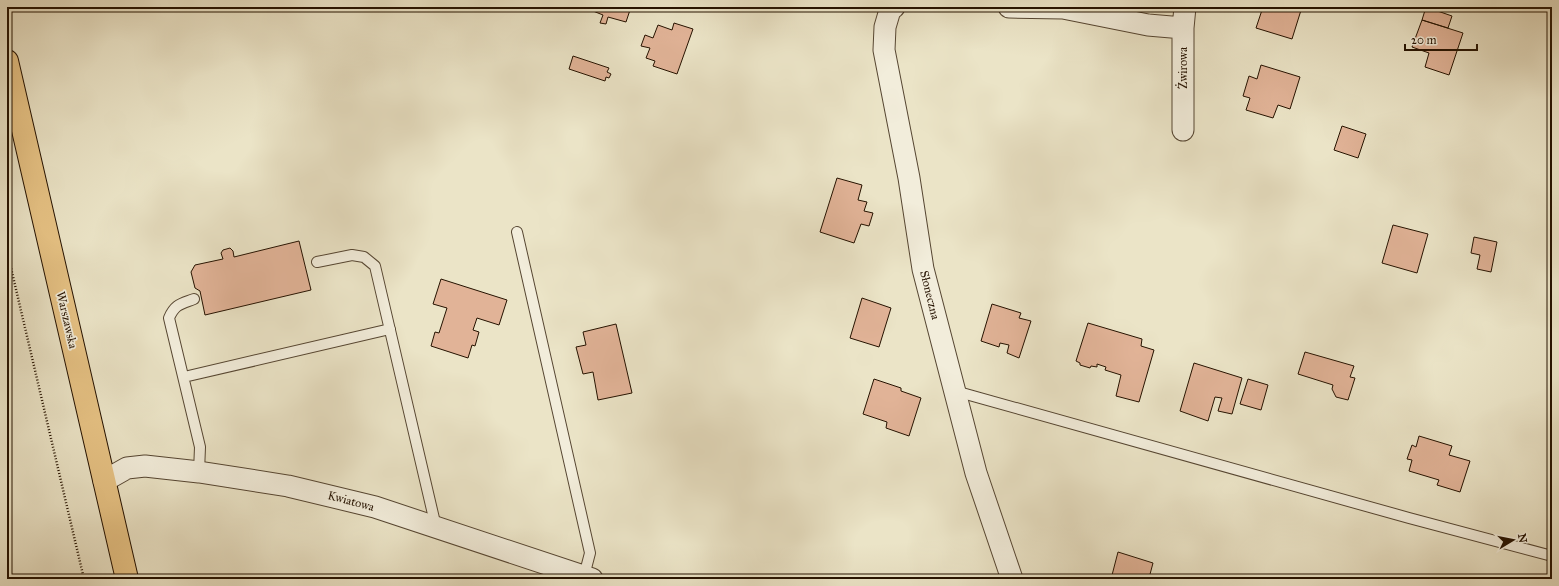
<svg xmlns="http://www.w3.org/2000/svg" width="1559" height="586" viewBox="0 0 1559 586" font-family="'IM FELL Great Primer',serif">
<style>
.building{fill:#e1b397;stroke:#251200}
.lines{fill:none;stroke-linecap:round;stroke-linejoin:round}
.service-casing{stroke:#564632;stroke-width:12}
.minor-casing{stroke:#564632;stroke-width:23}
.primary-casing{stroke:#251200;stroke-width:24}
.path{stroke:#251200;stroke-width:2.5;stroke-dasharray:1 2;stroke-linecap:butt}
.service{stroke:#f2eddb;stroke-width:10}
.minor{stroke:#f2eddb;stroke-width:21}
.primary{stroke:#e6c284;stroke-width:22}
.labels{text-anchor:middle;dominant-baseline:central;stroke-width:3.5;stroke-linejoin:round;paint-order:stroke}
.street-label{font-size:12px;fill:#251200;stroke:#f2eddb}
</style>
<rect width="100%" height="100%" fill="#ebe4c7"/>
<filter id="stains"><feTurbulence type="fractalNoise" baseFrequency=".005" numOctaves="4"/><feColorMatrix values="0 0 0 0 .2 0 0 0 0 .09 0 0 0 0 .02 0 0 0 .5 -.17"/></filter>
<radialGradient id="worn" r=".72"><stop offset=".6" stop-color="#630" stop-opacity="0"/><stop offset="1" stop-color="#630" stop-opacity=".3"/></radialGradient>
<!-- building -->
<path class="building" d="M583,7H631L626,22L608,17L606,24L600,23L603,15Z
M1263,7H1302L1292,39L1256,28Z
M1426,7L1452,16L1448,28L1422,20Z
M1422,20L1463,33L1449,75L1425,67L1429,53L1412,47Z
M674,23L693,29L677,74L653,66L655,61L646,58L650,48L641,46L645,35L653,38L658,25L672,30Z
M573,56L609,68L607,72L611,74L609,78L606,77L605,81L569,69Z
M1261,65L1300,77L1290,109L1278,105L1273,118L1246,110L1250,98L1243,96L1249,76L1257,79Z
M1342,126L1366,134L1358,158L1334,150Z
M837,178L862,185L858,200L867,202L864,211L873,213L869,226L861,224L854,243L820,232Z
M1393,225L1428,234L1417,273L1382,263Z
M1474,237L1497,242L1491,272L1477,269L1480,255L1471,253Z
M299,241L311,290L205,315L200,291L195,288L191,272L195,265L223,259L221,253L223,250L230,248L233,251L234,257Z
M441,279L507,300L499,325L477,318L473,330L479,332L475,346L472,345L468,358L431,346L435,332L439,333L447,308L433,304Z
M862,298L891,308L879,347L850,338Z
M992,304L1021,313L1019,318L1031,321L1019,358L1007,353L1009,345L1000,343L999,347L981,341Z
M1088,323L1142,339L1141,346L1154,350L1139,402L1116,396L1121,375L1105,370L1106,367L1097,364V367L1091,366L1090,368L1080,365V363L1076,361Z
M616,324L632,393L598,400L593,372L583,374L576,347L586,345L583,332Z
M1305,352L1354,366L1350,377L1355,378L1348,400L1336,397L1332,389L1333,385L1298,374Z
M1194,363L1242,378L1232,414L1218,411L1222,398L1215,397L1208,421L1180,411Z
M874,379L901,388V391L921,398L909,436L886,428L887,422L863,414Z
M1248,379L1268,385L1261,410L1240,404Z
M1419,436L1452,446L1449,455L1470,461L1460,492L1437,485L1439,480L1409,471L1412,460L1407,459L1412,445L1416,447Z
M1118,552L1153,563L1149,578L1152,579H1111Z"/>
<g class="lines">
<defs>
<path id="service" d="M517,232L590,553L584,576
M317,262L352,255L364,257L375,266L436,527
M194,299C181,304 175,304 169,318L200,447L199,472
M184,377L390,329
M955,391L1409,518L1552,556"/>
<path id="minor" d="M894,7L890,10L885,27L884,50L909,178L923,269L976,473L1012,579
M1009,7L1063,8L1148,25L1183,28
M1183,130V28L1185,7
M104,481L127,468L145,466L199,472L288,486L375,507L592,579"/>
<path id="primary" d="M7,61L127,579"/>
</defs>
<!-- service casing -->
<use href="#service" class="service-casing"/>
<!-- minor casing -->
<use href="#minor" class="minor-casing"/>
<!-- primary casing -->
<use href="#primary" class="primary-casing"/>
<!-- path -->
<path class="path" d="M7,251L84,579"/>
<!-- service -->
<use href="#service" class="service"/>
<!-- minor -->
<use href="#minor" class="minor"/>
<!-- primary -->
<use href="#primary" class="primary"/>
</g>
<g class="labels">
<!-- street labels -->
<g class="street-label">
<text transform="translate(1183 68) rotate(-90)">Żwirowa</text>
<text transform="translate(930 295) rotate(76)">Słoneczna</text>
<text transform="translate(67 320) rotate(77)">Warszawska</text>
<text transform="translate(351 501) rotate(15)">Kwiatowa</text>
</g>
</g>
<!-- margin -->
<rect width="1559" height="586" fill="none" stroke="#ebe4c7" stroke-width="24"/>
<rect x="8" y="8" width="1543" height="570" fill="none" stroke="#251200" stroke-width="2"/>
<rect x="12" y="12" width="1535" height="562" fill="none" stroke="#251200"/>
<!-- north arrow -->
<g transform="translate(1513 540) rotate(80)" stroke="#f2eddb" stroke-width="3" paint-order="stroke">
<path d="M0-3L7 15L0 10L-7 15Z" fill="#251200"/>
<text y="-6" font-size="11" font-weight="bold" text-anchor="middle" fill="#251200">N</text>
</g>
<!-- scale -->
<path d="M1405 44v6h72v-6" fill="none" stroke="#251200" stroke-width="2"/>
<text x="1411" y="44" font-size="12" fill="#251200" stroke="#f2eddb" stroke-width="3" paint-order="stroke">20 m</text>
<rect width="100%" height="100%" filter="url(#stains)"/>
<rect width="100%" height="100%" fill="url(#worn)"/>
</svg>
